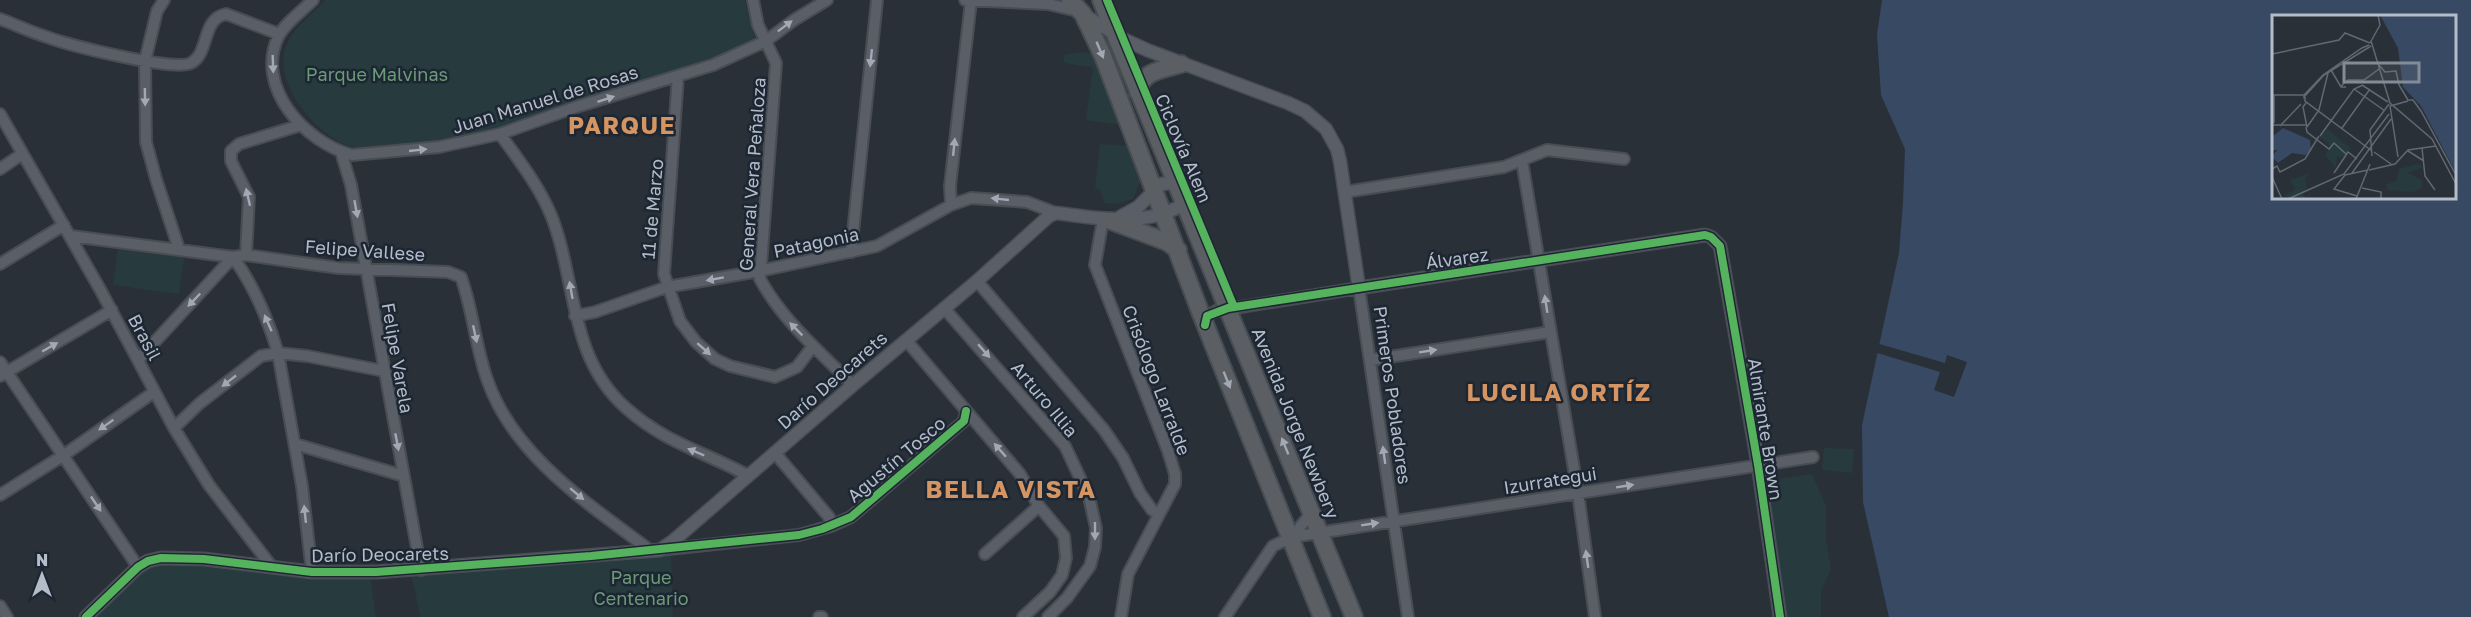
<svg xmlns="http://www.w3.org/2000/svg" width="2471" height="617" viewBox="0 0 2471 617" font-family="'Golos Text',sans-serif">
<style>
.green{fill:#273a3e}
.water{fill:#384963;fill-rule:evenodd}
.pier{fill:#2a3038}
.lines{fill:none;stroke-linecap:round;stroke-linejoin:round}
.minor-casing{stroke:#484c53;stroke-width:14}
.tertiary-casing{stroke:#484c53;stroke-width:15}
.trunk-casing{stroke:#474c53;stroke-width:20}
.minor{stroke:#5a5e66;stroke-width:10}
.tertiary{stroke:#5a5e66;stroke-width:12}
.trunk{stroke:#5b5f64;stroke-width:16}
.cycleway-casing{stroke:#1d2633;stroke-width:11}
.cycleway{stroke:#56b35d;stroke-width:8}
.oneway{fill:#a2a9b5}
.labels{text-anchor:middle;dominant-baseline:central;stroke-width:5;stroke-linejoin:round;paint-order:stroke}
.park-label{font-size:18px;fill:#6b9a76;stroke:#1d2633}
.street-label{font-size:18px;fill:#b4bcc9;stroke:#1d2633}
.district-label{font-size:24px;font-weight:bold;letter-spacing:1.5px;fill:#d59563;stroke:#1d2633}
.inset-road{fill:none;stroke:#616872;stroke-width:1.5}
.view{fill:#848b96;fill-opacity:0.15;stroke:#848b96;stroke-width:3}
.inset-edge{fill:none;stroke:#b4bcc9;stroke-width:3}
</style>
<rect width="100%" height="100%" fill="#2a3038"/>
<!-- green -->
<path class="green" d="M326,0H745L754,37L753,43L747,47C706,62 664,77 622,90C609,94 595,95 583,100C551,110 520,123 488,132C461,138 435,142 407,146C390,148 371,151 353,147C329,142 301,112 291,91C270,45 296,29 326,0Z
M1082,52L1094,54L1122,125L1086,120L1092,73H1094L1091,67L1064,63V55Z
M1100,144L1128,146L1141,180L1133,199L1116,204L1105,203L1099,189L1095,188Z
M118,249L184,258L179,294L113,285Z
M1824,448L1854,449L1852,473L1822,470Z
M1774,469L1776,479L1812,474L1826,506V540L1831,569L1821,591V617H1785L1764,471Z
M671,555L673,617H417L420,616L413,581L409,574Z
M158,564L370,576L376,617H92L143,570Z"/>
<!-- water -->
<path class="water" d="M1882,0H2471V617H1889L1863,502L1862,425L1899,253L1903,203L1905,149L1881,95L1877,35ZM2273,16H2454V198H2273Z"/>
<!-- pier -->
<path class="pier" d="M1876,343L1945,363L1947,355L1967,362L1954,397L1934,390L1940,372L1874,352Z"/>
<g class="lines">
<defs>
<path id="minor" d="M164,0L157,11L145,61L146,142L156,179L179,249
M313,0C302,11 285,23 278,37C255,87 304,142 352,155L439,147L500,134L576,107L713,65L766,41L794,20L827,0
M753,0L758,25L776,63L760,279C783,321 819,351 853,385
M965,0L1048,4L1078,11
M0,19C16,25 31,32 47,37C68,45 175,72 191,63C210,53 201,19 226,14L279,34
M678,76L664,274L680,321L696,342L715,359L730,366L775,377L797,367L813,346
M0,114L101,291L174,428L209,485L272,567
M500,134C518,159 539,186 551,215C577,280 568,357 626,408C665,443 705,452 749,476
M341,152L351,185L421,570
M1522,161L1578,493L1595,617
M0,169L22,154
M1345,192L1504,167L1547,150L1624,159
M951,205L950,186L971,1
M1103,219L1095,265L1168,451L1175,474V484L1128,574L1121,617
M71,236L233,257L246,255L339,268L448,272L461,277C473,310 475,345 487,379C513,456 589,504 651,551
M851,252L877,0
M246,255L249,197L231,161V151L239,144L301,125
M233,257C254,286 268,319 278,353L302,486L312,572
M0,264L64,225
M977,281L1104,430L1123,458L1140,493L1152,510L1159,514
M944,308L1065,446L1089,497L1096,528L1095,547L1090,566L1067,598L1048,617
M575,316L595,312L667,287L759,271L877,246L951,205L971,198L1027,202L1056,213
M1205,325L1207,316L1216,311L1359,288L1408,617
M906,340L1020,474L1039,506L1064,536L1066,558L1062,575L1050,592L1023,617
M139,359L233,257
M1370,360L1550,332
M0,362L138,567
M0,376L112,310
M174,428L200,403L261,356L278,353L307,356L384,371
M295,444L404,476
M775,453L829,517L831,526
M0,495L64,455L154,392
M1292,537L1308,517V508
M660,550L799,535L831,526L851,517L964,421L966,411
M985,554L1039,506
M0,606L7,617
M819,617H822
M1225,617L1273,546L1292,537L1813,457"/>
<path id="tertiary" d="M1083,14L1123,39L1147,50L1288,103L1305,111L1326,129L1337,149L1340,161L1359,288L1705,235L1711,237L1720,246L1758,465L1780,617
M1120,217L1138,207L1161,184L1171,183L1179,189
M86,617L138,567L148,561L161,558L204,559L312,572H376L660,550L673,541L853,385L977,281L1049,216L1056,213C1098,218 1140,227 1179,207L1183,198"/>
<path id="trunk" d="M1070,0L1083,14L1103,56L1201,314L1322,617
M1101,0L1354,617
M1138,92C1141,71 1164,69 1181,64
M1111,221L1167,242L1178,250"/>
</defs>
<!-- minor casing -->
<use href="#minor" class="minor-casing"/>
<!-- tertiary casing -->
<use href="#tertiary" class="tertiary-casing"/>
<!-- trunk casing -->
<use href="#trunk" class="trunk-casing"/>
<!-- minor -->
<use href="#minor" class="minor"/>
<!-- tertiary -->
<use href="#tertiary" class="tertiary"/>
<!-- trunk -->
<use href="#trunk" class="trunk"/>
<defs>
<path id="cycleway" d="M1107,0L1234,307
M1205,325L1207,316L1228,308L1705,235L1711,237L1720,246L1758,465L1780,617
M86,617L138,567L148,561L161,558L204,559L312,572H376L591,556L799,535L822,529L851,517L964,421L966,411"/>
</defs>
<!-- cycleway casing -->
<use href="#cycleway" class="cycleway-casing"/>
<!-- cycleway -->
<use href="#cycleway" class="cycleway"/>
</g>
<!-- one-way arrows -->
<defs><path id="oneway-solid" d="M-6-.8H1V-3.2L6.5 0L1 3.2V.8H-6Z" transform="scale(1.5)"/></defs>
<g class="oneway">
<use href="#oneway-solid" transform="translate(785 26) rotate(-37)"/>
<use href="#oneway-solid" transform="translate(1100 50) rotate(67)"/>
<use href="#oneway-solid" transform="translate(871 58) rotate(96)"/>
<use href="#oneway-solid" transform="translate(273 64) rotate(88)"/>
<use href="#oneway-solid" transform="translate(145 97) rotate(89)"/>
<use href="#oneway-solid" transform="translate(606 99) rotate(-18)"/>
<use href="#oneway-solid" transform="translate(954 147) rotate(-84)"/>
<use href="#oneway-solid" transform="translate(418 150) rotate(-6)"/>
<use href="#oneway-solid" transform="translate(248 197) rotate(-103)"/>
<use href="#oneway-solid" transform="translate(1000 199) rotate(-174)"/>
<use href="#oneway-solid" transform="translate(356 209) rotate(80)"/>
<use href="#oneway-solid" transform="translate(715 279) rotate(170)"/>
<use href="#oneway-solid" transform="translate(571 290) rotate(-100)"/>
<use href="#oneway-solid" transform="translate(194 300) rotate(134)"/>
<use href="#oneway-solid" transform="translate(1546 304) rotate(-99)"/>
<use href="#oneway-solid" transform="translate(268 323) rotate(-114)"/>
<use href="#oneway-solid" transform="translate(796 329) rotate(-135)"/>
<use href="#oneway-solid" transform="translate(475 334) rotate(78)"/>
<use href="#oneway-solid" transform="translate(50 347) rotate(-30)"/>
<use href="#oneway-solid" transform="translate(704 349) rotate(41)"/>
<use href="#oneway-solid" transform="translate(984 351) rotate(49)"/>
<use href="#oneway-solid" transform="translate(1428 351) rotate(-9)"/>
<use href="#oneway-solid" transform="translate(1227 380) rotate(68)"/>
<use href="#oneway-solid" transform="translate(229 381) rotate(142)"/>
<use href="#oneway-solid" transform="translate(106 425) rotate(145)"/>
<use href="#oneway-solid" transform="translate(397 442) rotate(79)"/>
<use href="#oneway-solid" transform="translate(1285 446) rotate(-112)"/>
<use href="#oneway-solid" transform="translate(1000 450) rotate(-131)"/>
<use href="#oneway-solid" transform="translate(696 452) rotate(-157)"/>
<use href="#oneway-solid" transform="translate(1384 455) rotate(-98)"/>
<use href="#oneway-solid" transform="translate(1625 486) rotate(-9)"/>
<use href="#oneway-solid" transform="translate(577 494) rotate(40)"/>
<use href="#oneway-solid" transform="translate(96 504) rotate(56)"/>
<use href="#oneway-solid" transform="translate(305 514) rotate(-96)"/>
<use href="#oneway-solid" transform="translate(1370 524) rotate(-9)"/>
<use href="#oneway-solid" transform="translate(1095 531) rotate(90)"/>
<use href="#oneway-solid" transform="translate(1587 559) rotate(-98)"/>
</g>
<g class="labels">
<!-- park labels -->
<g class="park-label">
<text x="377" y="74">Parque Malvinas</text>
<text x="641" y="577">Parque<tspan x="641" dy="21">Centenario</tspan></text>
</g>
<!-- street labels -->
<g class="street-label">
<text transform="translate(545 99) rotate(-17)">Juan Manuel de Rosas</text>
<text transform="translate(1184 148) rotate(67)">Ciclovía Alem</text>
<text transform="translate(752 174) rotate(-86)">General Vera Peñaloza</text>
<text transform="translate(652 209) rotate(-85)">11 de Marzo</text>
<text transform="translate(816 242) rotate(-12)">Patagonia</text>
<text transform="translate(365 250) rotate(4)">Felipe Vallese</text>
<text transform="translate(1457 258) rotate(-8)">Álvarez</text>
<text transform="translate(145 337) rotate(62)">Brasil</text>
<text transform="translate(398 358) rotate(80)">Felipe Varela</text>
<text transform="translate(832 380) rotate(-41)">Darío Deocarets</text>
<text transform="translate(1157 380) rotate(69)">Crisólogo Larralde</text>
<text transform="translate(1393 395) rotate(82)">Primeros Pobladores</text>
<text transform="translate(1045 399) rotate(50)">Arturo Illia</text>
<text transform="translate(1296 423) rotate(68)">Avenida Jorge Newbery</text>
<text transform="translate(1766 429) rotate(81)">Almirante Brown</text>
<text transform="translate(896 459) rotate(-40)">Agustín Tosco</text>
<text transform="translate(1550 480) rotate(-9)">Izurrategui</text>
<text transform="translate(380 554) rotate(-1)">Darío Deocarets</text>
</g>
<!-- district labels -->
<g class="district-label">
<text x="622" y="124">PARQUE</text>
<text x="1559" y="391">LUCILA ORTÍZ</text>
<text x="1011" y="488">BELLA VISTA</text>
</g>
</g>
<!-- overview -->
<g transform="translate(2272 15)">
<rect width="184" height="184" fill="#2a3038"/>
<path d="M55,114L79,133L72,142H65L64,153L53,140L59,131L48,122ZM145,149L152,152L136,158L150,165V173L142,177L115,175V169L125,166L127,154ZM38,158L33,164L35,174L30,177L34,184H16L13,180L23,175L18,165Z" fill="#273a3e"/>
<path d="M108,0H184V158L149,91L131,72L126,33ZM11,113L38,125L39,136L33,140L20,138L6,148L0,142L5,135H0V122Z" fill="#384963"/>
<path class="inset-road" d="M99,26L118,88L160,124L185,171M98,28L108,10L106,0M97,30L90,33L51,60L32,80V82L52,60L99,31M0,39L67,25L73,18L98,28M106,49L113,57L124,56L127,70L136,85M59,55L69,72H74M90,70L116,87M69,71L76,65H92L107,54M82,74L113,96M0,80H32M2,80V108M33,82V86L100,136M136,85H141L149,96L185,162M34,88L31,92L35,112M0,110H35M8,111L29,89M34,112L35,117L57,134L62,128L74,139M35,112L47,95L56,58M70,113L98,74M48,121L82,74L91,70M150,133L153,161L163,175M136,136L152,146M102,137L119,149M100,141L98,115L117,89M126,142L118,91L136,86M0,154L5,151L8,157L33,144L47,121M97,155L123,149L136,135L164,131M62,158L76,137L85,144M80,158L119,104M0,162L10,184M90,173L109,177V184M85,181L62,174L73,160L96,155M16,184L72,159L117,99M84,184L98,149"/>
<path class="view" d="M72,48H147V67H72Z"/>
<rect width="184" height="184" class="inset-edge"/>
</g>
<!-- north arrow -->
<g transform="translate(42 575)" stroke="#1d2633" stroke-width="4.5" paint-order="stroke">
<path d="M0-4.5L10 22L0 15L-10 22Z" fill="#b4bcc9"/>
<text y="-9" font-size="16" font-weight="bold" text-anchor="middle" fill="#b4bcc9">N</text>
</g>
</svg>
